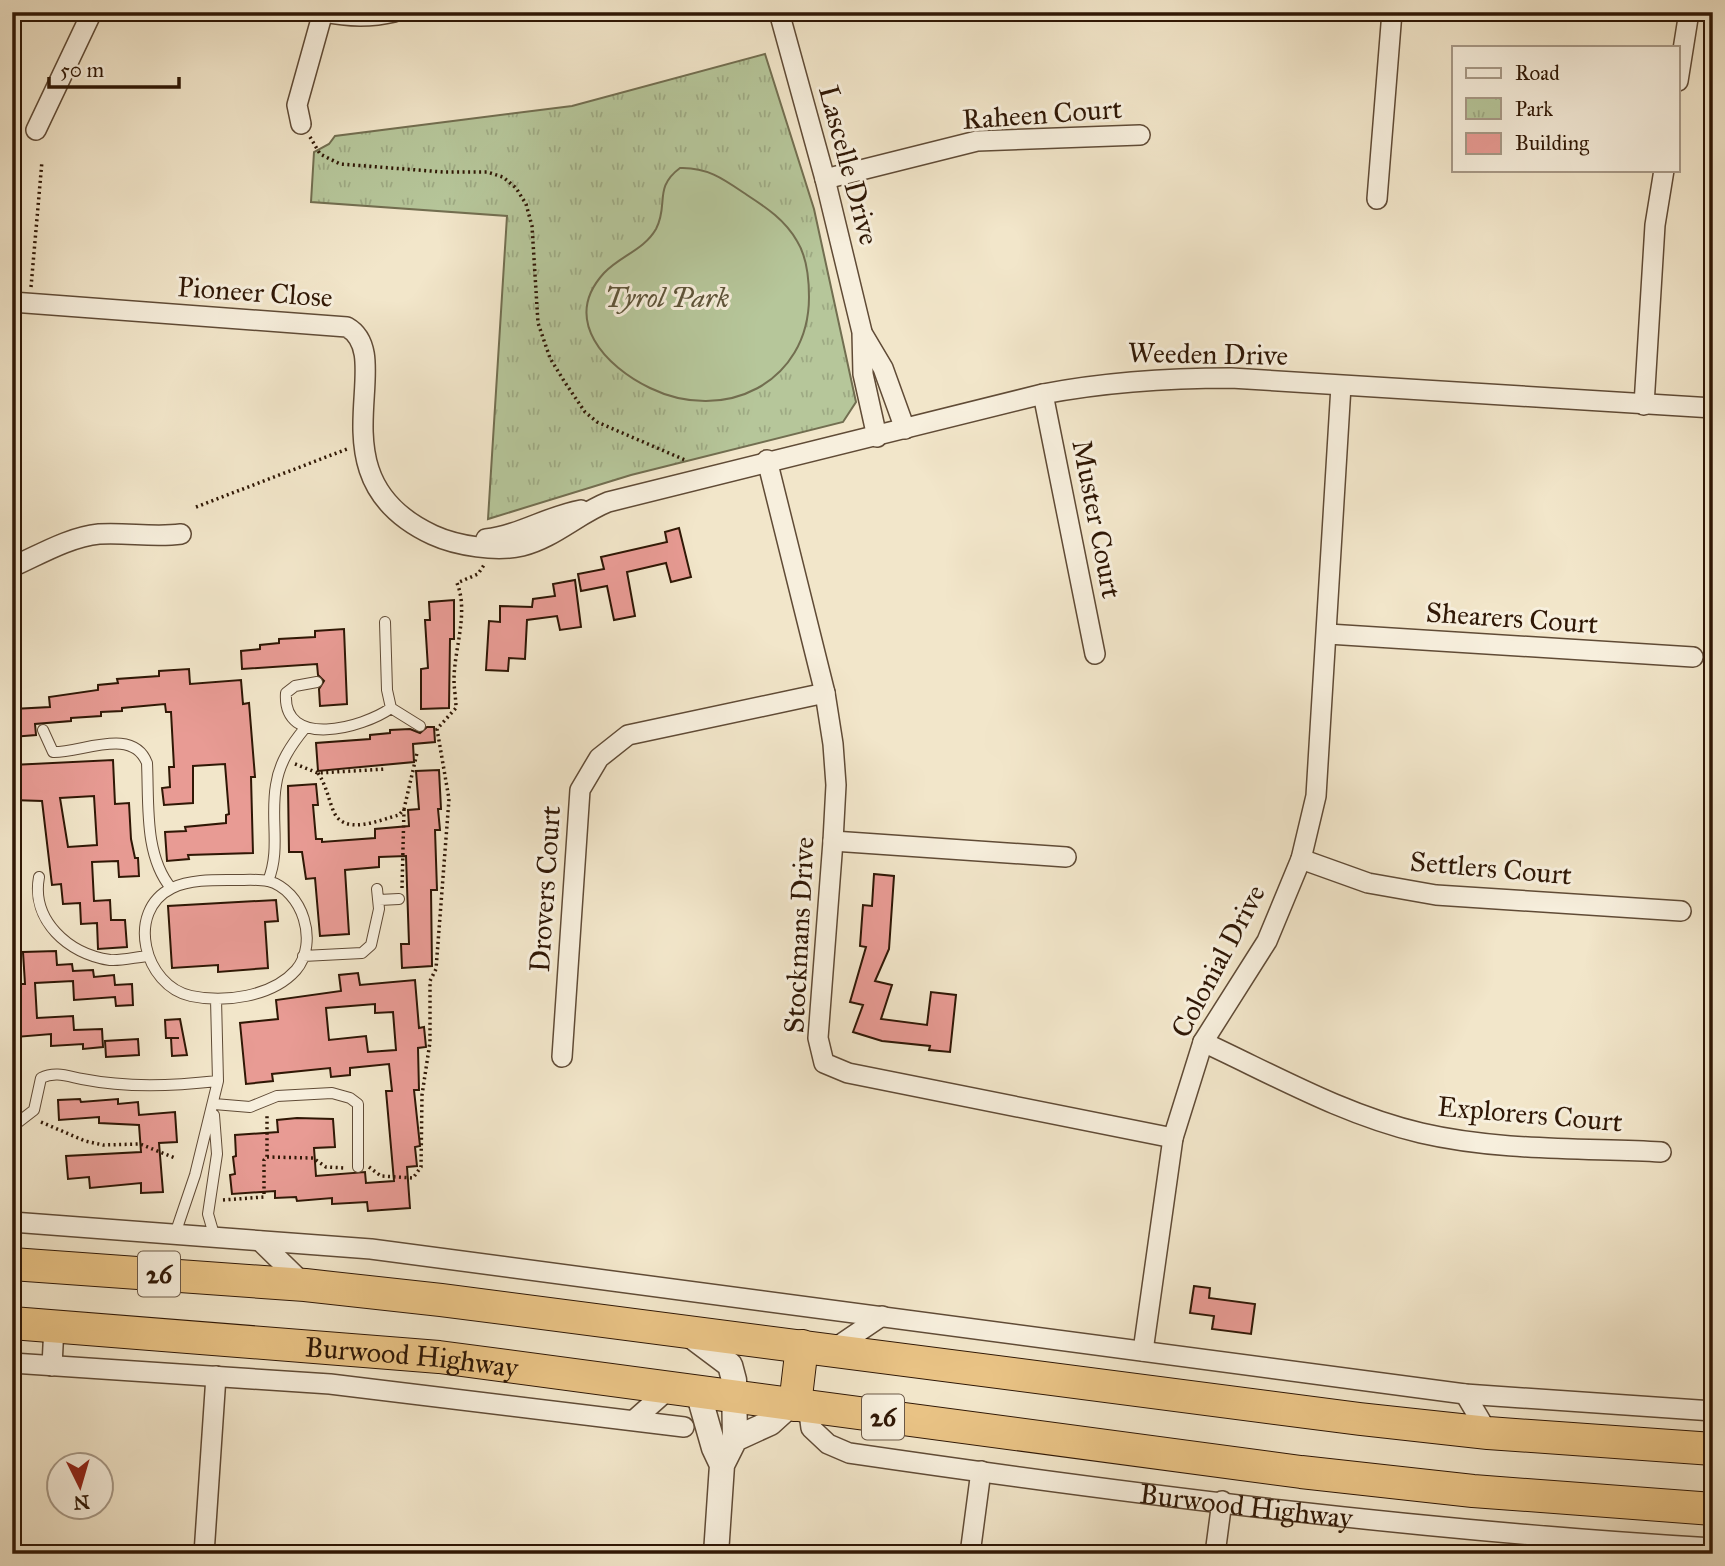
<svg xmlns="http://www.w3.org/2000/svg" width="1725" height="1566" viewBox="0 0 1725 1566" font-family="'IM FELL Great Primer',serif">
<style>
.park{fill:url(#park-tufts);stroke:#726e50;stroke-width:2}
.pitch{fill:#b6c69a;stroke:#726e50;stroke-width:2}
.building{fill:#e89b94;stroke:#2f1705;stroke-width:2;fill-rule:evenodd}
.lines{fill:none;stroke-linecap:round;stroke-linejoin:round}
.service-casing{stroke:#604b36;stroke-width:12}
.minor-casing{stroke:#604b36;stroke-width:22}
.tertiary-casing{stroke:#604b36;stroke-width:27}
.trunk-casing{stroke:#2f1705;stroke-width:34}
.path{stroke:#2f1705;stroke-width:3.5;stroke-dasharray:2 3.5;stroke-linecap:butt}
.service{stroke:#f7efdd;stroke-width:10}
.minor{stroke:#f7efdd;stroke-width:19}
.tertiary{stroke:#f7efdd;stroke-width:24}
.trunk{stroke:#e9c385;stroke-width:32}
.labels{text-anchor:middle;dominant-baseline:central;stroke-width:6;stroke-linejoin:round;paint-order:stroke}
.shield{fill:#f7efdd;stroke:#6b5846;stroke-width:2}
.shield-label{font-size:26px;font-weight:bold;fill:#2f1705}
.street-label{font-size:28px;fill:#2f1705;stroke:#f7efdd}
.park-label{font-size:28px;font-style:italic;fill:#5e5439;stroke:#f7efdd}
</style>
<defs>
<pattern id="park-tufts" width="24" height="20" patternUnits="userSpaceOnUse" patternTransform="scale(1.75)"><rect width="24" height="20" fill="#b6c69a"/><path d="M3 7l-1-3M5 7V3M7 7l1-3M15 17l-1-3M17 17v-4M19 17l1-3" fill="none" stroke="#9da983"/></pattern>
</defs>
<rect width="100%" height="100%" fill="#f2e6ca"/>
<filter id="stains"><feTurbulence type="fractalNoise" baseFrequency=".00286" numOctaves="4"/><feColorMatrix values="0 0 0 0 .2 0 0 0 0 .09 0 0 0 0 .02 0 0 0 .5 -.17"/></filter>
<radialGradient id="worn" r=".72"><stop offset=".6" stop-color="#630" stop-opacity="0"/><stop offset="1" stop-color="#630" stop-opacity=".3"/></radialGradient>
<!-- park -->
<path class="park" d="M765,54L814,209L856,402L843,422L631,475L488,519L507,216L311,202L314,152L329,144L335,136L572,106Z"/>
<!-- pitch -->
<path class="pitch" d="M680,168C708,167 725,180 747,195C767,208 785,220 797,241C807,257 809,279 809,297C809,383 724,424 650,388C606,367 561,320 604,273C620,256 644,250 656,229C669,205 653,188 680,168Z"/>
<!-- building -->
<path class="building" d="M679,528L691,577L671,582L666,563L627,572L635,616L614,620L607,586L581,591L578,574L604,569L601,557L667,542L665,532Z
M575,580L581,627L560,630L557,616L527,620L525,659L509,658L508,671L486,670L489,621L500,622V606L532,607L533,599L555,596L553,584Z
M454,600V639H450L449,708L421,709V669L428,668L425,620H430L429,602Z
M344,629L347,704L320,706L319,689L324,681L318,675L317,664L242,669L241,651L260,649V645L279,643V639L315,637V631Z
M189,669L190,684L241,680L243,704L249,703L255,777H251L253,853L188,855L189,859L167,861L165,832L186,831L185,827L226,823V815L229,814L225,764L193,766V803L164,805L162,788L170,787L169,767H174L171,712H166L165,704L122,708V711L101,712V716L71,718V721L35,724L36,735L12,737L13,709L50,707L49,697L98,690V685L118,683L117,679L159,676V671Z
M427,727H434L435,742L413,744L414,762L318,771L316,743L370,739V735L390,733V730L410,729L420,733Z
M113,760L115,804L129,803L131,839L135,858H138L139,876L119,877L118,861L92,862L94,901L110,900L111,920H125L127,947L98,949L97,923L81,924L80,903L63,904L61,884L52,885L42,801L12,800V765ZM94,796L97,845L68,847L60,798Z
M439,770L441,809H438L440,830H435L437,890H431L432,966L402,968L401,944H409L406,856L379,857V867L345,870L349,934L320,936L315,878L306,879L302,852H289L288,786L316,784L318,805H313L316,839H322V842L375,838V829L409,826L408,810L419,809L416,771Z
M874,874L894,876L889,949L875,981L892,985L881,1019L927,1025L931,992L956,995L950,1052L929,1050L930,1046L882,1041L853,1032L863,1005L850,1002L866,947L860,946L863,905L872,906Z
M276,900L278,921L265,922L268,968L218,972V965L172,968L168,906Z
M56,951L57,965L72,964L73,971L93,970L94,977L114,975L115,985L132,984L133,1005L116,1006L115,997L74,1000L73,981L35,983L37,1018L73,1016L74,1030L102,1029L103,1047L83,1049V1044L51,1046V1034L16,1037L12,984H25L23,952Z
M358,973L360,985L415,980L419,1028L424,1027L426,1047L418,1048L419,1090H414L420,1146L415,1147L417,1166L407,1167L410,1208L368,1211L367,1202L332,1204V1198L297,1201L296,1197L275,1198V1191L232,1194L230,1175L235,1174L233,1157L236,1156L235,1135L278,1132L277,1120L297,1118L333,1119L335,1147L314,1148L316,1176L365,1172L366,1183L394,1181L386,1091H392L389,1064L350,1068V1075L331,1077L330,1068L272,1074L273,1081L246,1084L240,1023L278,1019L276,1000L341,991L339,975ZM375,1004V1013L393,1012L396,1050L368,1052L366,1036L329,1040L326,1008Z
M180,1019L187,1055L172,1056L171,1038H179H166L165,1020Z
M138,1039L139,1055L106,1057L105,1041Z
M80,1099L81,1102L118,1099V1104L138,1102L139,1115L175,1112L177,1142L159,1143L163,1192L141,1193V1183L90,1188L89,1177L68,1179L66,1156L141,1152L139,1125L99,1123V1117L59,1120L58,1100Z
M1194,1286L1210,1288L1209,1298L1255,1304L1251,1334L1212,1329L1214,1316L1190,1313Z"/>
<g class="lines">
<defs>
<path id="service" d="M385,622L387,690L391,708L420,726
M317,682L295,686L286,693C282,750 363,728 391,708
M43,730L53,752C81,753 133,726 147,763C149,804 144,855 171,888
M39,877C31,920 68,954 110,960C121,961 136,957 148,956
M236,880C246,880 258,879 268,881C303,890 319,943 296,970C272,997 224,1003 191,996C144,986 125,911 172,888C191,879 216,880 236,880Z
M268,881C281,850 270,818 276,785C279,763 291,745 305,728
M379,900L399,899
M303,956L362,953L371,945L379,909L377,889
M214,1104L250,1107L277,1096L332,1093L350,1098L358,1104V1167
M214,1115L217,1154L208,1214L215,1238
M12,1127L34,1110L41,1078C55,1071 67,1076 82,1079C128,1088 172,1086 218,1081
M175,1234L195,1175L218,1081L216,999"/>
<g id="minor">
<path d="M324,12C348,17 369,18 394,12"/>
<path d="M779,12L825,179L862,332L863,374L877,437"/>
<path d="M1678,81L1689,12"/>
<path d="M301,124L297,105L323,12"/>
<path d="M36,130L92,12"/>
<path d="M825,179L977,141L1140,135"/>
<path d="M1377,199L1392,12"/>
<path d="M12,302L347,327C400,357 308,477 433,535C457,546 497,552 522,546C554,538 578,514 608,502L1043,394C1106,382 1166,378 1231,378L1713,408"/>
<path d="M864,336L883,368L905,429"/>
<path d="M1043,394L1095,654"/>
<path d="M1644,405L1655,225L1664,170"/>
<path d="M767,460L825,693L833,744L836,785L833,841L818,1038L824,1063L848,1073L1173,1138"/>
<path d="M486,539C520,535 548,516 581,510"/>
<path d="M12,567C39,555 69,537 99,534C127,532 153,538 181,534"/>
<path d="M1328,634L1693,657"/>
<path d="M833,841L1066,857"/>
<path d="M1301,859L1368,883L1436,895L1681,911"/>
<path d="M1203,1042C1274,1075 1344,1115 1421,1133C1498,1151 1582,1148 1661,1152"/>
<path d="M562,1057L580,790L599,758L628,735L825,693"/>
<path d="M12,1222L371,1249L1465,1394L1713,1411"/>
<path d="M260,1241L305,1285"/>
<path d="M832,1350L882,1316"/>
<path d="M1143,1351L1173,1138L1203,1042L1267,941L1301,859L1316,796L1341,386"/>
<path d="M12,1363L330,1384L684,1427"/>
<path d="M52,1366L54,1326"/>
<path d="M1465,1394L1488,1433"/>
<path id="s1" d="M808,1406L811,1428L828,1444L849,1453C1136,1495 1424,1531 1713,1548"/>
<path d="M634,1420L670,1388"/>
<path d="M204,1554L216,1376"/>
<path d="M970,1554L981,1471"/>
<path d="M1215,1554L1222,1501"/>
</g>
<path id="tertiary" d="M686,1332L730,1365L734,1380L735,1439L722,1465L716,1554
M698,1392L714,1448L722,1465
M735,1439L770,1423L791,1404"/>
<g id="trunk">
<path d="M12,1264L305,1285L441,1300L1360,1419L1488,1433L1713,1449"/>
<path id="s2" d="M12,1323L439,1357L1301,1472L1473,1491L1713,1509"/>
<path d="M795,1405L802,1346"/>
</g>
</defs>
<!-- service casing -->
<use href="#service" class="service-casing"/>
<!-- minor casing -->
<use href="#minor" class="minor-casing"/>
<!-- tertiary casing -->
<use href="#tertiary" class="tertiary-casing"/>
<!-- trunk casing -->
<use href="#trunk" class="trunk-casing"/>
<!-- path -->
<path class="path" d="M310,137L320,154L340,164L443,172H487L503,177L516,188L526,204L532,226L538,323L550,358L564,381L585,412L597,422L685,460
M31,287L42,161
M196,507L347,449
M295,764L318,773L386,769
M318,773C326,785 328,797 333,810C343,837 379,820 399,815L404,809L417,753
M402,888L404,809
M41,1122L85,1141L103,1145L140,1144L175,1158
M267,1157L313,1158L326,1167L345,1168
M369,1167L381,1176L413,1178L421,1167L422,1095L430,1042V981L436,969L449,799L437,729L456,708C456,699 454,689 454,680C454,649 469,613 457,583L478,574L484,565
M223,1200L264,1197V1160L267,1157V1113"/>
<!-- service -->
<use href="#service" class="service"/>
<!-- minor -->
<use href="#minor" class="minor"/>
<!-- tertiary -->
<use href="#tertiary" class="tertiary"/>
<!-- trunk -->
<use href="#trunk" class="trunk"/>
</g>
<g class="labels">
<!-- shield labels -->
<g class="shield">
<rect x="138" y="1251.5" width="42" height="45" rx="5"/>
<rect x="862" y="1394.5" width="42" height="45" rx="5"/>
</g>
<g class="shield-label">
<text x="159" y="1274">26</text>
<text x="883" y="1417">26</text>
</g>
<!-- street labels -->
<g class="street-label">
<text transform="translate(1042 114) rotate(-4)">Raheen Court</text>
<text transform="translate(849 165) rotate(75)">Lascelle Drive</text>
<text transform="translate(255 292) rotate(4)">Pioneer Close</text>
<text transform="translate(1208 354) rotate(1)">Weeden Drive</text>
<text transform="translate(1097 519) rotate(79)">Muster Court</text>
<text transform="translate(1512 618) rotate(4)">Shearers Court</text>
<text transform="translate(1491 868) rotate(5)">Settlers Court</text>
<text transform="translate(545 889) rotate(-86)">Drovers Court</text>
<text transform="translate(799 935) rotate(-87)">Stockmans Drive</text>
<text transform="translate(1218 961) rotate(-62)">Colonial Drive</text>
<text transform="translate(1530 1114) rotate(5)">Explorers Court</text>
<text stroke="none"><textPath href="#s2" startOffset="401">Burwood Highway</textPath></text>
<text stroke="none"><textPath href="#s1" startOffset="469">Burwood Highway</textPath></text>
</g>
<!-- park labels -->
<g class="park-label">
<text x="667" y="297">Tyrol Park</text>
</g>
</g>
<!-- margin -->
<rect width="1725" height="1566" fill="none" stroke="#f2e6ca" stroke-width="42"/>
<rect x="14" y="14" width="1697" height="1538" fill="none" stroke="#2f1705" stroke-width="3.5"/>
<rect x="21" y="21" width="1683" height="1524" fill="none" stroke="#2f1705" stroke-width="2"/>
<!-- legend -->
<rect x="1452" y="46" width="228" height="126" fill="#f7efdd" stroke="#a79987" stroke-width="2"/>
<rect x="1466" y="68" width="35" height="10" fill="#f7efdd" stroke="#a79987" stroke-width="2"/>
<text x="1515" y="80" font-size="21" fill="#2f1705">Road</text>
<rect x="1466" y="98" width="35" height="21" fill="url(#park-tufts)" stroke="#a79987" stroke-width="2"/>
<text x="1515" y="116" font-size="21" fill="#2f1705">Park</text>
<rect x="1466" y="133" width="35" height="21" fill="#e89b94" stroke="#a79987" stroke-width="2"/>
<text x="1515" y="150" font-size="21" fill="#2f1705">Building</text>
<!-- north arrow -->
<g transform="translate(80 1486) rotate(175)"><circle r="33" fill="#f7efdd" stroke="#a79987" stroke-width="2"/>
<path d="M0-5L12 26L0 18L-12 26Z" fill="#8f2418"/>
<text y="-10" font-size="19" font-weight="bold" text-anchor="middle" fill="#2f1705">N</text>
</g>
<!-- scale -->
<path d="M49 77v10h130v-10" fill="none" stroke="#2f1705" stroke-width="3.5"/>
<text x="60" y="77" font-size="21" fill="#2f1705" stroke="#f7efdd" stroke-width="5" paint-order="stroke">50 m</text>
<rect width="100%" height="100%" filter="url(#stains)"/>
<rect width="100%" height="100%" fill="url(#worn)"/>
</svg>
